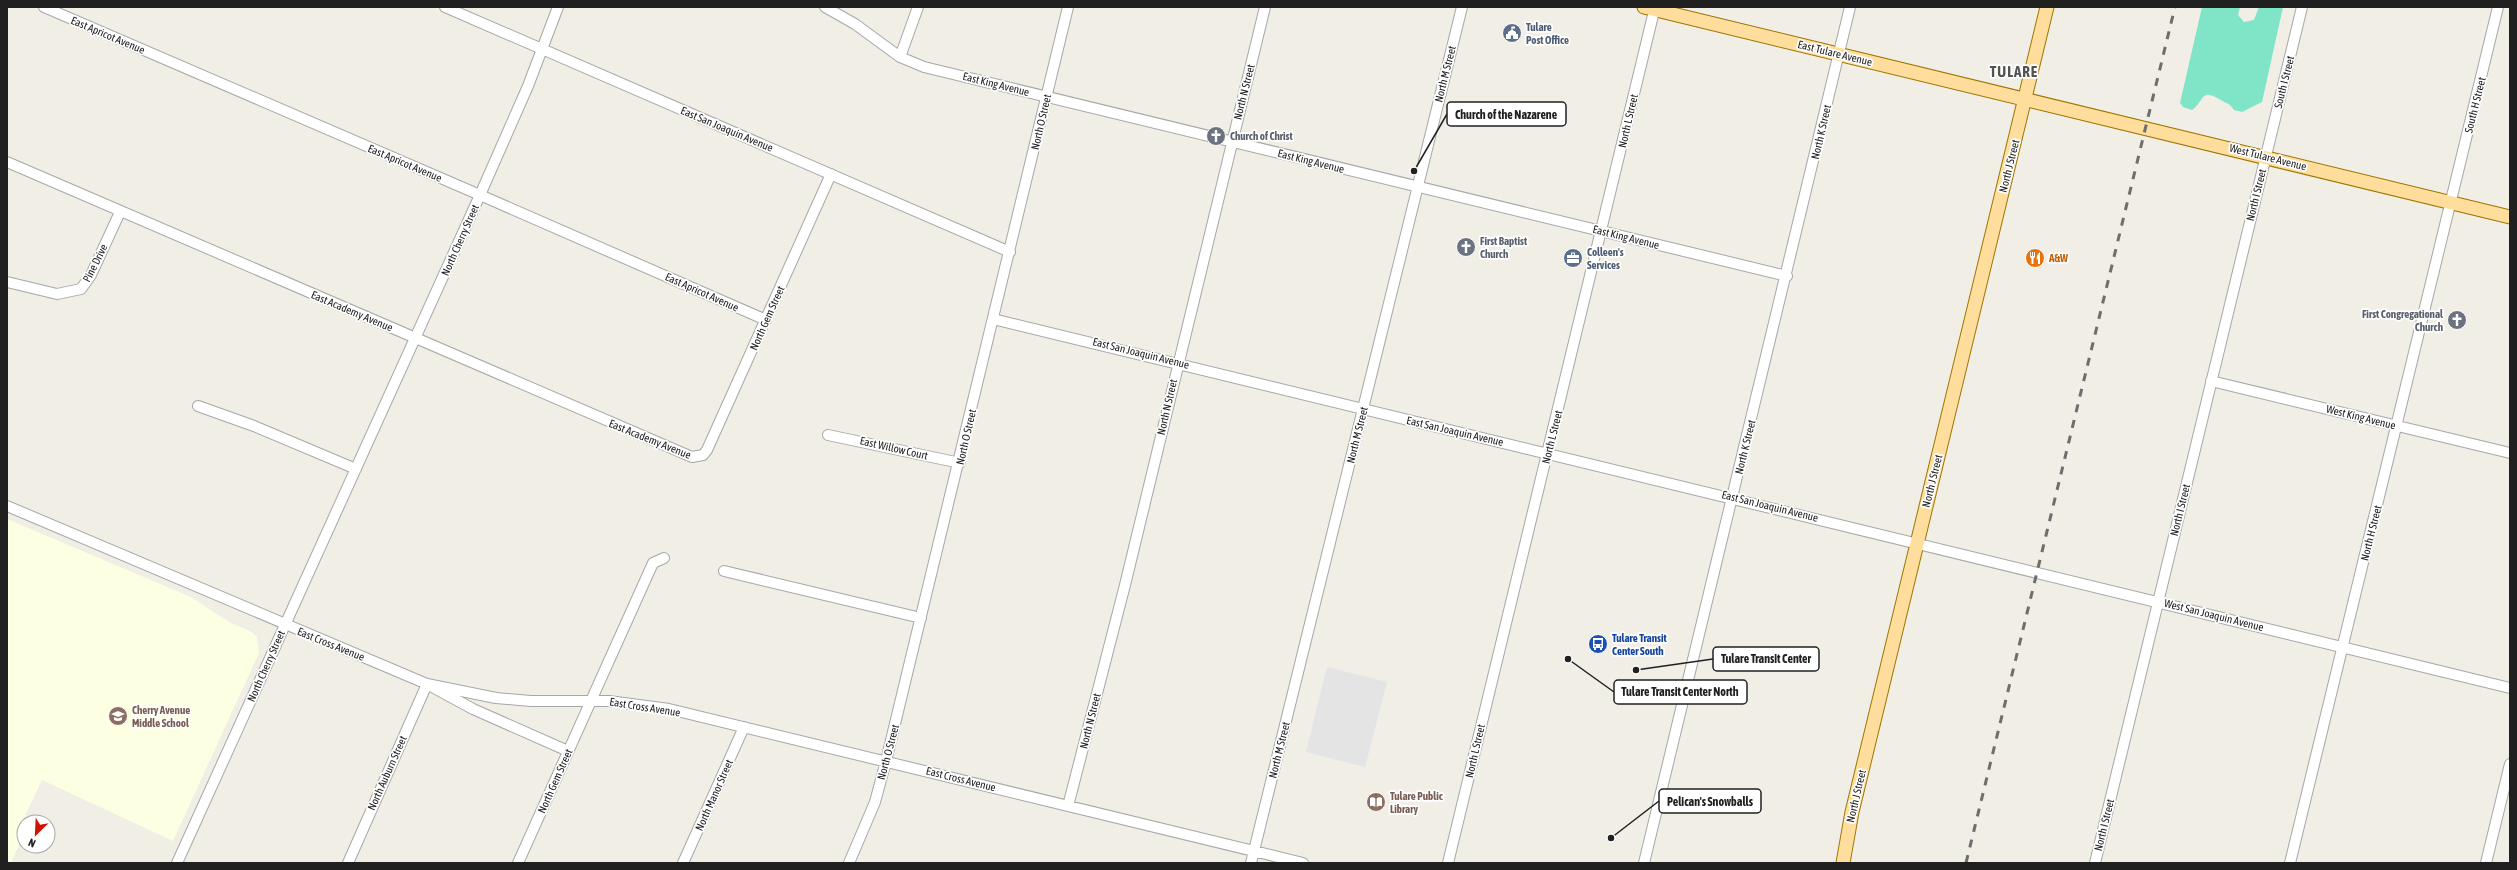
<svg xmlns="http://www.w3.org/2000/svg" width="2517" height="870" viewBox="0 0 2517 870" font-family="'Asap Condensed',sans-serif">
<style>
.education{fill:#fcffe1}
.pitch{fill:#80e4c6}
.parking{fill:#e4e4e4}
.lines{fill:none;stroke-linecap:round;stroke-linejoin:round}
.minor-casing{stroke:#a7a7a7;stroke-width:12}
.major-casing{stroke:#9c7600;stroke-width:15}
.minor{stroke:#fff;stroke-width:10}
.major{stroke:#ffdd9d;stroke-width:13}
.rail{stroke:#6e6e6e;stroke-width:3;stroke-dasharray:8 8;stroke-linecap:butt}
.labels{text-anchor:middle;dominant-baseline:central;stroke-width:3.5;stroke-linejoin:round;paint-order:stroke}
.service-label{font-size:11px;font-weight:bold;fill:#4e5e75;stroke:#fff;text-anchor:start}
.street-label{font-size:11px;fill:#202020;stroke:#fff}
.worship-label{font-size:11px;font-weight:bold;fill:#5b616d;stroke:#fff;text-anchor:start}
.food-label{font-size:11px;font-weight:bold;fill:#c56008;stroke:#fff;text-anchor:start}
.transit-label{font-size:11px;font-weight:bold;fill:#164399;stroke:#fff;text-anchor:start}
.education-label{font-size:11px;font-weight:bold;fill:#785e54;stroke:#fff;text-anchor:start}
.district-label{font-size:15px;font-weight:bold;letter-spacing:1px;fill:#535353;stroke:#fff}
.leader{fill:none;stroke:#202020;stroke-width:1.5}
.callout-dot{fill:#202020;stroke:#fff;stroke-width:1.5}
.callout{fill:#fff;stroke:#202020;stroke-width:1.5}
.callout-label{font-size:12px;text-anchor:middle;font-weight:bold;fill:#202020}
</style>
<rect width="100%" height="100%" fill="#f1eee6"/>
<!-- education -->
<path class="education" d="M7,519L191,597L229,622L250,631L257,637L259,653L173,841L42,780L19,828L24,833L11,863H7Z"/>
<!-- pitch -->
<path class="pitch" d="M2202,7H2240L2238,15L2244,22L2254,20L2259,7H2283L2262,102L2242,112L2234,110C2230,103 2225,103 2219,99C2200,88 2205,101 2192,110L2183,107L2180,103Z"/>
<!-- parking -->
<path class="parking" d="M1327,667L1387,682L1365,767L1306,752Z"/>
<g class="lines">
<defs>
<path id="minor" d="M44,7L480,195L766,320
M445,7L1010,252
M825,7L855,24L900,57L924,67L1787,276
M900,57L918,7
M7,162L692,457L703,455L707,450L831,174
M7,282L57,294L81,289L91,275L120,212
M993,319L2510,688
M2211,381L2510,453
M198,406L254,426L356,469
M828,435L960,463
M7,506L427,684L496,698L531,701H609L669,709L1303,863
M724,571L921,618
M1068,806L1125,585L1265,7
M177,863L480,195L528,86L558,7
M348,863L427,684L473,709L568,751
M518,863L653,563L664,558
M683,863L744,727
M849,863L875,802L886,761L1068,7
M1251,863L1462,7
M1448,863L1655,7
M1644,863L1850,7
M2095,863L2302,7
M2290,863L2498,7
M2486,863L2510,764"/>
<path id="major" d="M1644,7L2510,217
M1843,863L1852,812L2047,7"/>
</defs>
<!-- minor casing -->
<use href="#minor" class="minor-casing"/>
<!-- major casing -->
<use href="#major" class="major-casing"/>
<!-- minor -->
<use href="#minor" class="minor"/>
<!-- major -->
<use href="#major" class="major"/>
<!-- rail -->
<path class="rail" d="M1966,863L2175,7"/>
</g>
<!-- icons -->
<defs>
<symbol id="civic-disc" viewBox="-11 -11 22 22"><circle r="9.5" fill="#5c6f8a" stroke="#fff"/><path d="M-.6-6.5H3V-4.5H.6V-3L4-1V1h2V6H-6V1h2V-1L-.6-3ZM-1.2 2.5V6h2.4V2.5Z" fill="#fff"/></symbol>
<symbol id="church-disc" viewBox="-11 -11 22 22"><circle r="9.5" fill="#6b7280" stroke="#fff"/><path d="M-1.2-6h2.4v3.5h3.3v2.4h-3.3V6h-2.4V-.1h-3.3v-2.4h3.3Z" fill="#fff"/></symbol>
<symbol id="office-disc" viewBox="-11 -11 22 22"><circle r="9.5" fill="#5c6f8a" stroke="#fff"/><path d="M-6-3h4V-5.5h4V-3h4V5H-6ZM-1-4.5V-3h2v-1.5ZM-6 0V1H6V0Z" fill="#fff"/></symbol>
<symbol id="restaurant-disc" viewBox="-11 -11 22 22"><circle r="9.5" fill="#e8710a" stroke="#fff"/><path d="M-5-6h1v4h1v-4h1v4h1v-4h1v5L-1.5 .5V6h-2V.5L-5-1ZM5-6V6H3V1.5H1.5Q1.5-4 5-6Z" fill="#fff"/></symbol>
<symbol id="bus-disc" viewBox="-11 -11 22 22"><circle r="9.5" fill="#1a4fb4" stroke="#fff"/><path d="M-5-6H5V4H4V6H2V4H-2V6H-4V4H-5ZM-3.5-4V0h7V-4ZM-3.5 1.2v1.5H-2V1.2ZM2 1.2v1.5H3.5V1.2Z" fill="#fff"/></symbol>
<symbol id="school-disc" viewBox="-11 -11 22 22"><circle r="9.5" fill="#8d6e63" stroke="#fff"/><path d="M0-5L7-2L0 1L-7-2ZM-4 1L0 2.5L4 1V4Q0 6-4 4Z" fill="#fff"/></symbol>
<symbol id="library-disc" viewBox="-11 -11 22 22"><circle r="9.5" fill="#8d6e63" stroke="#fff"/><path d="M-6-4Q-3-5.5-.7-3.5V5Q-3 3-6 4ZM6-4Q3-5.5 .7-3.5V5Q3 3 6 4Z" fill="#fff"/></symbol>
</defs>
<g fill-rule="evenodd">
<use href="#civic-disc" x="1501" y="22" width="22" height="22"/>
<use href="#church-disc" x="1205" y="125" width="22" height="22"/>
<use href="#church-disc" x="1455" y="236" width="22" height="22"/>
<use href="#office-disc" x="1562" y="247" width="22" height="22"/>
<use href="#restaurant-disc" x="2024" y="247" width="22" height="22"/>
<use href="#church-disc" x="2446" y="309" width="22" height="22"/>
<use href="#bus-disc" x="1587" y="633" width="22" height="22"/>
<use href="#school-disc" x="107" y="705" width="22" height="22"/>
<use href="#library-disc" x="1365" y="791" width="22" height="22"/>
</g>
<g class="labels">
<!-- service labels -->
<g class="service-label">
<text x="1526" y="27">Tulare<tspan x="1526" dy="13">Post Office</tspan></text>
<text x="1587" y="252">Colleen's<tspan x="1587" dy="13">Services</tspan></text>
</g>
<!-- street labels -->
<g class="street-label">
<text transform="translate(108 35) rotate(23)">East Apricot Avenue</text>
<text transform="translate(1835 53) rotate(14)">East Tulare Avenue</text>
<text transform="translate(1445 74) rotate(-76)">North M Street</text>
<text transform="translate(2284 82) rotate(-76)">South I Street</text>
<text transform="translate(996 84) rotate(14)">East King Avenue</text>
<text transform="translate(1244 92) rotate(-76)">North N Street</text>
<text transform="translate(2475 105) rotate(-76)">South H Street</text>
<text transform="translate(1628 121) rotate(-77)">North L Street</text>
<text transform="translate(1041 122) rotate(-77)">North O Street</text>
<text transform="translate(727 129) rotate(23)">East San Joaquin Avenue</text>
<text transform="translate(1821 132) rotate(-77)">North K Street</text>
<text transform="translate(2268 157) rotate(14)">West Tulare Avenue</text>
<text transform="translate(1311 161) rotate(14)">East King Avenue</text>
<text transform="translate(405 163) rotate(23)">East Apricot Avenue</text>
<text transform="translate(2009 166) rotate(-76)">North J Street</text>
<text transform="translate(2256 195) rotate(-76)">North I Street</text>
<text transform="translate(1626 237) rotate(14)">East King Avenue</text>
<text transform="translate(460 240) rotate(-66)">North Cherry Street</text>
<text transform="translate(95 263) rotate(-63)">Pine Drive</text>
<text transform="translate(702 292) rotate(24)">East Apricot Avenue</text>
<text transform="translate(352 311) rotate(23)">East Academy Avenue</text>
<text transform="translate(767 318) rotate(-66)">North Gem Street</text>
<text transform="translate(1141 353) rotate(14)">East San Joaquin Avenue</text>
<text transform="translate(1167 407) rotate(-77)">North N Street</text>
<text transform="translate(2361 417) rotate(14)">West King Avenue</text>
<text transform="translate(1455 431) rotate(13)">East San Joaquin Avenue</text>
<text transform="translate(1357 435) rotate(-76)">North M Street</text>
<text transform="translate(966 437) rotate(-77)">North O Street</text>
<text transform="translate(1552 437) rotate(-76)">North L Street</text>
<text transform="translate(650 439) rotate(22)">East Academy Avenue</text>
<text transform="translate(1745 447) rotate(-76)">North K Street</text>
<text transform="translate(894 448) rotate(13)">East Willow Court</text>
<text transform="translate(1932 481) rotate(-76)">North J Street</text>
<text transform="translate(1770 506) rotate(14)">East San Joaquin Avenue</text>
<text transform="translate(2180 510) rotate(-76)">North I Street</text>
<text transform="translate(2371 533) rotate(-76)">North H Street</text>
<text transform="translate(2214 615) rotate(14)">West San Joaquin Avenue</text>
<text transform="translate(331 644) rotate(22)">East Cross Avenue</text>
<text transform="translate(266 666) rotate(-66)">North Cherry Street</text>
<text transform="translate(645 707) rotate(9)">East Cross Avenue</text>
<text transform="translate(1090 721) rotate(-76)">North N Street</text>
<text transform="translate(1279 750) rotate(-76)">North M Street</text>
<text transform="translate(1475 751) rotate(-77)">North L Street</text>
<text transform="translate(888 752) rotate(-75)">North O Street</text>
<text transform="translate(387 773) rotate(-66)">North Auburn Street</text>
<text transform="translate(961 779) rotate(14)">East Cross Avenue</text>
<text transform="translate(555 781) rotate(-66)">North Gem Street</text>
<text transform="translate(714 795) rotate(-66)">North Manor Street</text>
<text transform="translate(1856 796) rotate(-77)">North J Street</text>
<text transform="translate(2104 825) rotate(-76)">North I Street</text>
</g>
<!-- worship labels -->
<g class="worship-label">
<text x="1230" y="136">Church of Christ</text>
<text x="1480" y="241">First Baptist<tspan x="1480" dy="13">Church</tspan></text>
<text x="2443" y="314" text-anchor="end">First Congregational<tspan x="2443" dy="13">Church</tspan></text>
</g>
<!-- food labels -->
<g class="food-label">
<text x="2049" y="258">A&amp;W</text>
</g>
<!-- transit labels -->
<g class="transit-label">
<text x="1612" y="638">Tulare Transit<tspan x="1612" dy="13">Center South</tspan></text>
</g>
<!-- education labels -->
<g class="education-label">
<text x="132" y="710">Cherry Avenue<tspan x="132" dy="13">Middle School</tspan></text>
<text x="1390" y="796">Tulare Public<tspan x="1390" dy="13">Library</tspan></text>
</g>
<!-- district labels -->
<g class="district-label">
<text x="2014" y="71">TULARE</text>
</g>
</g>
<!-- callouts -->
<path class="leader" d="M1414 171L1447 114M1636 670L1713 659M1568 659L1614 692M1611 838L1659 801"/>
<g class="callout-dot">
<circle cx="1414" cy="171" r="4"/>
<circle cx="1636" cy="670" r="4"/>
<circle cx="1568" cy="659" r="4"/>
<circle cx="1611" cy="838" r="4"/>
</g>
<g class="callout">
<rect x="1447" y="102" width="119" height="24" rx="4"/>
<rect x="1713" y="647" width="106" height="24" rx="4"/>
<rect x="1614" y="680" width="133" height="24" rx="4"/>
<rect x="1659" y="789" width="102" height="24" rx="4"/>
</g>
<g class="callout-label">
<text x="1506" y="119">Church of the Nazarene</text>
<text x="1766" y="663">Tulare Transit Center</text>
<text x="1680" y="696">Tulare Transit Center North</text>
<text x="1710" y="806">Pelican's Snowballs</text>
</g>
<!-- border -->
<rect width="2517" height="870" fill="none" stroke="#202020" stroke-width="16"/>
<!-- north arrow -->
<g transform="translate(36 834) rotate(204)"><circle r="19" fill="#ffffff" stroke="#a6a6a6"/>
<path d="M0-3L7 15L0 10L-7 15Z" fill="#d01200"/>
<text y="-6" font-size="11" font-weight="bold" text-anchor="middle" fill="#202020">N</text>
</g>
</svg>
